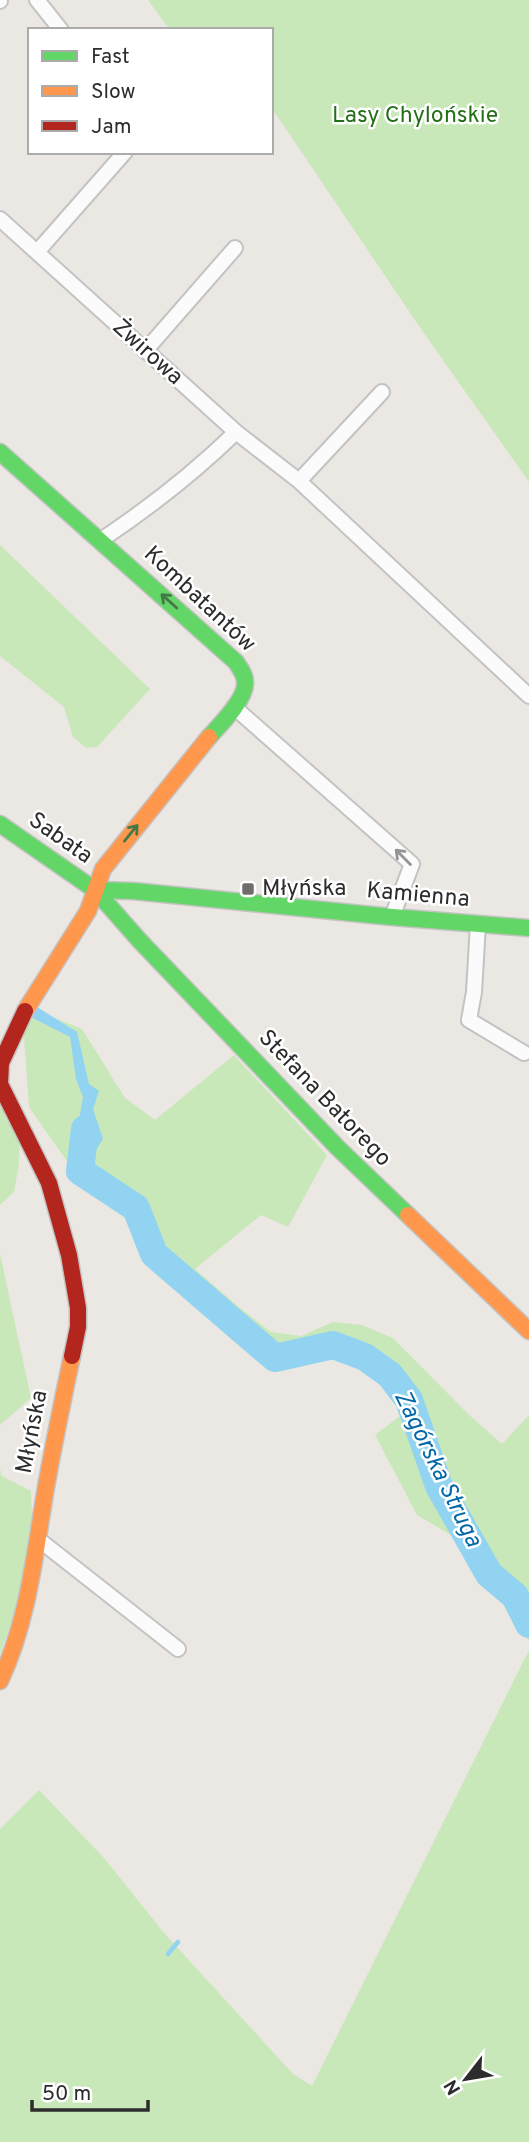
<svg xmlns="http://www.w3.org/2000/svg" width="529" height="2142" viewBox="0 0 529 2142" font-family="Overpass,sans-serif">
<style>
.green{fill:#c9e8b9}
.water{fill:#91d3f1}
.lines{fill:none;stroke-linecap:round;stroke-linejoin:round}
.stream{stroke:#91d3f1;stroke-width:4.5}
.river{stroke:#91d3f1;stroke-width:28}
.street-casing{stroke:#c4c3c3;stroke-width:18}
.fast-casing{stroke:#c4c3c3;stroke-width:19}
.slow-casing{stroke:#c4c3c3;stroke-width:19}
.jam-casing{stroke:#c4c3c3;stroke-width:19}
.street{stroke:#fcfbfb;stroke-width:14}
.fast{stroke:#63d668;stroke-width:16}
.slow{stroke:#ff974d;stroke-width:16}
.jam{stroke:#b3261e;stroke-width:16}
.oneway{stroke:#457847}
.oneway2{stroke:#949494}
.poi-dot{fill:#6f6d6c;stroke:#fff;stroke-width:2.5}
.labels{text-anchor:middle;dominant-baseline:central;stroke-width:5;stroke-linejoin:round;paint-order:stroke}
.park-label{font-size:23px;fill:#236f16;stroke:#fff}
.street-label{font-size:23px;fill:#2c2c2c;stroke:#fff}
.poi-label{font-size:23px;fill:#2c2c2c;stroke:#fff;text-anchor:start}
.water-label{font-size:24px;font-style:italic;fill:#0467a8;stroke:#fff}
</style>
<rect width="100%" height="100%" fill="#ebe7e2"/>
<!-- green -->
<path class="green" d="M148,0H529V482L421,329L271,107V30H170Z
M0,545L150,689L97,747L86,748L73,737L64,707L0,656Z
M30,1008L82,1029L125,1098L155,1120L234,1055L327,1155L288,1227L261,1215L195,1269L240,1308L271,1332L301,1336L333,1322L362,1325L393,1338L468,1414L502,1444L529,1415V1641L463,1542L417,1515L375,1435L400,1416L398,1389L386,1369L337,1347L271,1353L200,1302L153,1263L118,1186L69,1164L29,1107L24,1037L18,1027Z
M0,1099L20,1133L19,1164L14,1192L0,1205Z
M0,1254L31,1398L0,1425Z
M0,1469L2,1476L31,1491L33,1536L21,1596L0,1654Z
M529,1650V2142H0V1829L39,1790L104,1858L164,1933L293,2074L312,2086Z"/>
<!-- water -->
<path class="water" d="M37,1007L77,1032L89,1084L99,1091L93,1109L103,1139L93,1154L87,1153L84,1166L78,1164L79,1152L74,1148L83,1097L76,1079L70,1037L31,1017Z"/>
<g class="lines">
<!-- stream -->
<path class="stream" d="M168,1954L178,1942"/>
<!-- river -->
<path class="river" d="M85,1129L80,1171L136,1208L154,1254L275,1358L333,1345L365,1357L390,1375L409,1400L439,1486L489,1574L515,1596L529,1624"/>
<defs>
<path id="street" d="M37,0L61,30
M0,1V0
M0,219L236,432L299,481L529,696
M37,252L125,152
M145,351L235,248
M299,481L382,392
M101,540C149,508 194,473 236,432
M234,707L412,864L392,917
M478,924L474,992L469,1020L524,1053
M38,1539L178,1649"/>
<path id="fast" d="M0,452L236,662C240,668 245,675 245,682C247,698 220,725 209,737
M0,824L95,890L140,941L338,1148L408,1215
M95,890L133,891L392,917L529,928"/>
<path id="slow" d="M25,1011L88,911L103,869L209,737
M408,1215L529,1331
M0,1681C27,1623 34,1561 44,1499C52,1451 62,1404 72,1356"/>
<path id="jam" d="M25,1011L1,1063L0,1084L49,1183L69,1255L78,1308V1327L72,1356"/>
</defs>
<!-- street casing -->
<use href="#street" class="street-casing"/>
<!-- fast casing -->
<use href="#fast" class="fast-casing"/>
<!-- slow casing -->
<use href="#slow" class="slow-casing"/>
<!-- jam casing -->
<use href="#jam" class="jam-casing"/>
<!-- street -->
<use href="#street" class="street"/>
<!-- fast -->
<use href="#fast" class="fast"/>
<!-- slow -->
<use href="#slow" class="slow"/>
<!-- jam -->
<use href="#jam" class="jam"/>
</g>
<!-- one-way arrows -->
<defs><path id="oneway-shaft" d="M-6 0H5M1.5-3L5.5 0L1.5 3" fill="none" stroke-width="1.6" stroke-linecap="round" stroke-linejoin="round" transform="scale(1.75)"/></defs>
<g class="oneway">
<use href="#oneway-shaft" transform="translate(169 601) rotate(-138)"/>
<use href="#oneway-shaft" transform="translate(131 833) rotate(-51)"/>
</g>
<use class="oneway2" href="#oneway-shaft" transform="translate(403 857) rotate(-135)"/>
<!-- markers -->
<rect class="poi-dot" x="241" y="882" width="14" height="14" rx="3.5"/>
<g class="labels">
<!-- park labels -->
<g class="park-label">
<text x="415" y="116">Lasy Chylońskie</text>
</g>
<!-- street labels -->
<g class="street-label">
<text transform="translate(147 353) rotate(42)">Żwirowa</text>
<text transform="translate(199 600) rotate(43)">Kombatantów</text>
<text transform="translate(60 839) rotate(35)">Sabata</text>
<text transform="translate(418 896) rotate(5)">Kamienna</text>
<text transform="translate(324 1099) rotate(46)">Stefana Batorego</text>
<text transform="translate(33 1432) rotate(-79)">Młyńska</text>
</g>
<!-- poi labels -->
<g class="poi-label">
<text x="262" y="889">Młyńska</text>
</g>
<!-- water labels -->
<g class="water-label">
<text transform="translate(437 1469) rotate(64)">Zagórska Struga</text>
</g>
</g>
<!-- legend -->
<rect x="28" y="28" width="245" height="126" fill="#ffffff" stroke="#ababab" stroke-width="2"/>
<rect x="42" y="51" width="35" height="10" fill="#63d668" stroke="#ababab" stroke-width="2"/>
<text x="91" y="63" font-size="21" fill="#2c2c2c">Fast</text>
<rect x="42" y="86" width="35" height="10" fill="#ff974d" stroke="#ababab" stroke-width="2"/>
<text x="91" y="98" font-size="21" fill="#2c2c2c">Slow</text>
<rect x="42" y="121" width="35" height="10" fill="#b3261e" stroke="#ababab" stroke-width="2"/>
<text x="91" y="133" font-size="21" fill="#2c2c2c">Jam</text>
<!-- north arrow -->
<g transform="translate(466 2079) rotate(239)" stroke="#ffffff" stroke-width="5" paint-order="stroke">
<path d="M0-5L12 26L0 18L-12 26Z" fill="#2c2c2c"/>
<text y="-10" font-size="19" font-weight="bold" text-anchor="middle" fill="#2c2c2c">N</text>
</g>
<!-- scale -->
<path d="M32 2100v10h116v-10" fill="none" stroke="#2c2c2c" stroke-width="3.5"/>
<text x="42" y="2100" font-size="21" fill="#2c2c2c" stroke="#ffffff" stroke-width="5" paint-order="stroke">50 m</text>
</svg>
